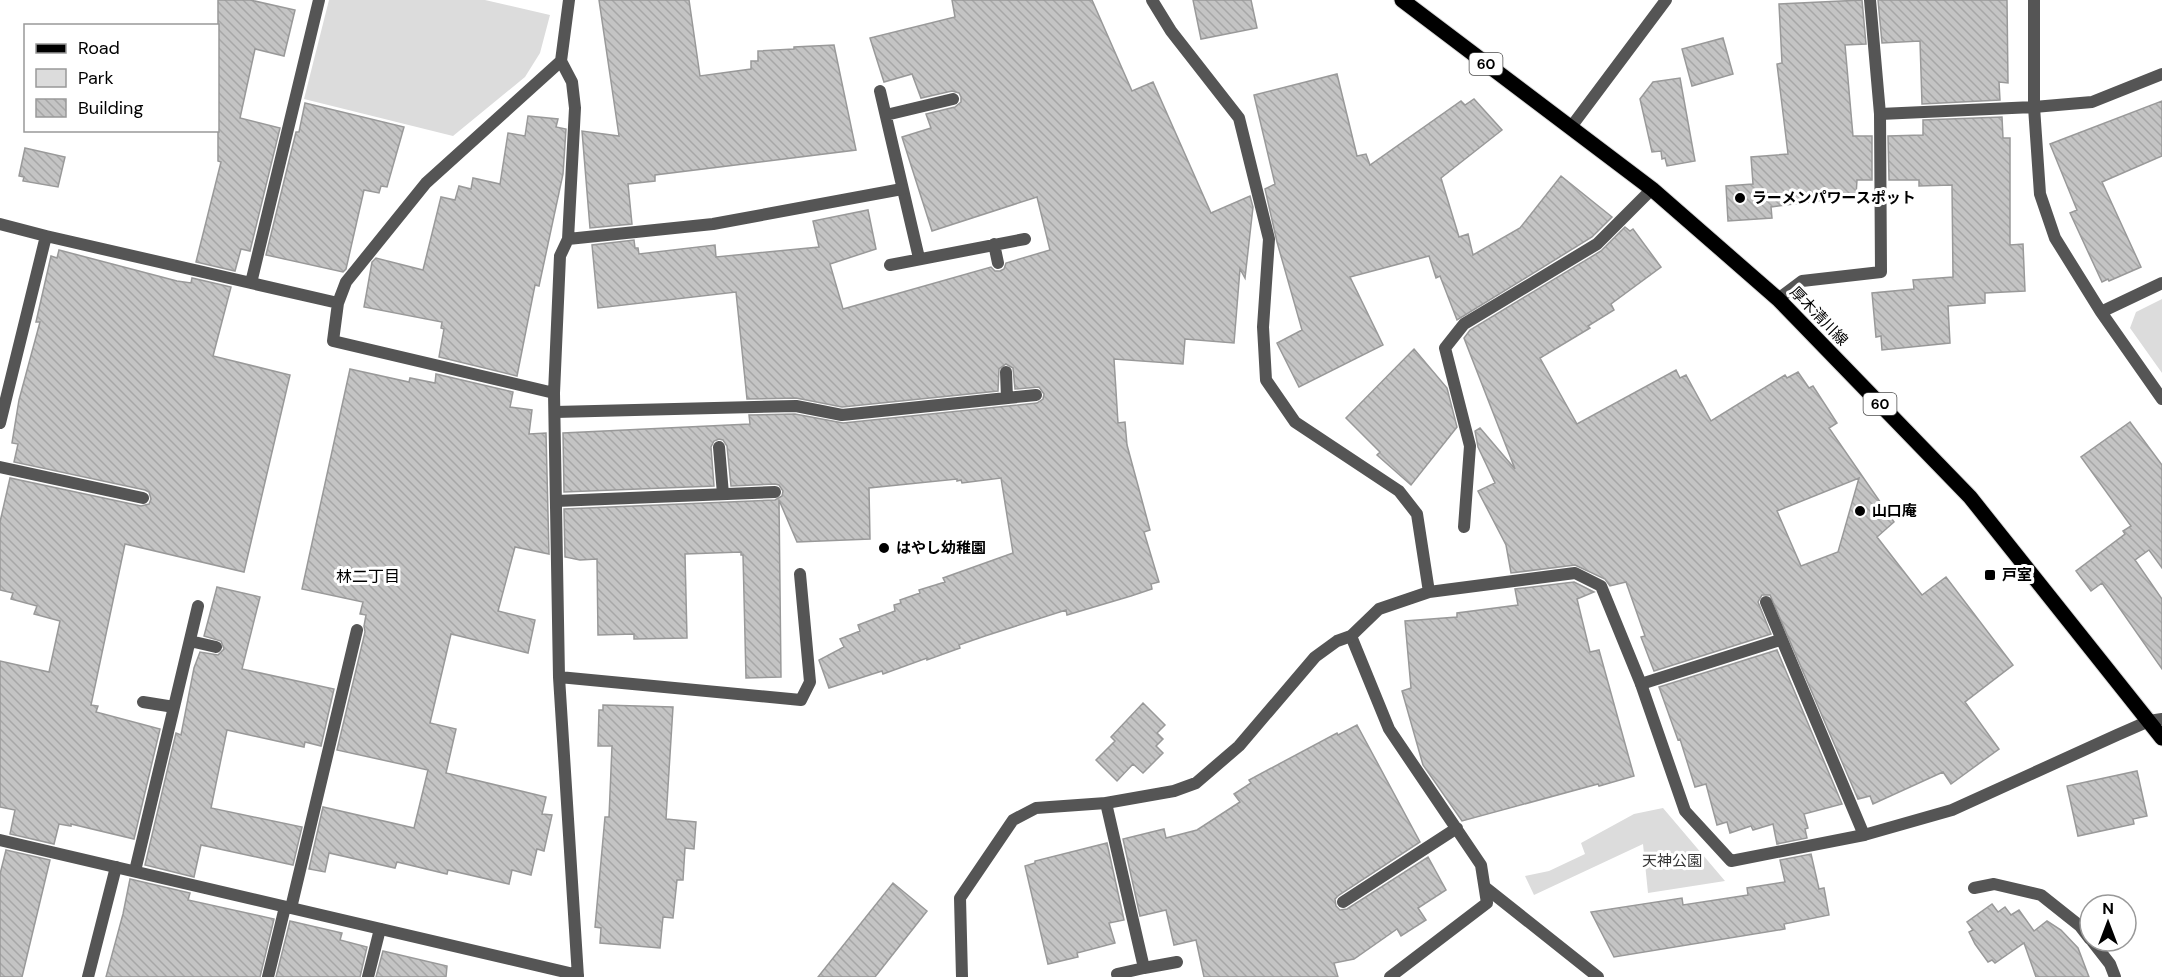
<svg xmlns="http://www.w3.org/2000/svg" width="2162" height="977" viewBox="0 0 2162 977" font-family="'DM Sans','Noto Sans JP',sans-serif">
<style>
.green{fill:#dcdcdc}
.building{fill:url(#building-back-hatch);stroke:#999;stroke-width:1.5;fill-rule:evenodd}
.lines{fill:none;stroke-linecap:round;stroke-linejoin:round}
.primary-casing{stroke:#dbdbdb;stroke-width:17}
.service{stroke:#555;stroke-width:12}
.minor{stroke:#555;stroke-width:12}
.tertiary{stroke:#555;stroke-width:12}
.primary{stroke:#000;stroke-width:15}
.poi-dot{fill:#000;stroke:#fff;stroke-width:2}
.labels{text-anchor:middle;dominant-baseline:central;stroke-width:6;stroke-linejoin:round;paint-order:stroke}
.shield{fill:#fff;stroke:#4c4c4c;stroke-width:1.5}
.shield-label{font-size:14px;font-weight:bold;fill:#000}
.poi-label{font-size:15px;font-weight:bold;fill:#000;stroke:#fff;text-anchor:start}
.street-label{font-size:15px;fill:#000;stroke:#fff}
.park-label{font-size:15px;fill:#333;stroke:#fff}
.neighbourhood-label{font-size:16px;fill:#000;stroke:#fff}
</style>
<defs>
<pattern id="building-back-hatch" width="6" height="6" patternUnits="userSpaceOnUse" patternTransform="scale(1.5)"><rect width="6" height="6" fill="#c4c4c4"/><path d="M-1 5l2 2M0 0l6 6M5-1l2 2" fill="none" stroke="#a7a7a7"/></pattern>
</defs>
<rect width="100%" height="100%" fill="#fff"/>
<!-- green -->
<path class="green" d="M329,0H485L550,15L540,53L525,77L453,136L304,99Z
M2162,299V373L2130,328L2136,312Z
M1663,808L1725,881L1648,893L1643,844L1534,895L1525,876L1549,871L1585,854L1581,843L1634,814Z"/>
<!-- building -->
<path class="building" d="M218,0H250L295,10L284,56L255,49L240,118L280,128L250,251L241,249L235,271L196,262L221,162L218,161Z
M599,0H689L700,76L751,69V61H758V51L794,49V47L834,45L856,150L655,175V181L628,184L632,224L590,228L582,131L619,136Z
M952,0H1092L1132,91L1153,82L1211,213L1250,196L1253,207L1245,278L1240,269L1234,343L1185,339L1183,364L1114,359L1118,423L1125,422L1127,445L1150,530L1144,532L1159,582L1151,584L1152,589L1131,596L1067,615L1066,610L985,636L959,645L960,648L927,660V658L883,674L882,671L829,688L819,660L844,647L840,639L860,631L858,625L895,611L894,605L901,603L900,600L920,593L919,590L945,582L943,578L1013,553L1001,478L962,483L961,480L957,481V479L869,488L870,539L797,542L779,500L781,677L746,678L743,555H741V552L685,554L687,638L634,639V634L598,635L597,559L580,560L565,557L564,509L775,500L782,496L783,491L779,485L775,484L731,486L727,446L723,440L719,439L714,441L711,447L714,486L564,492L563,433L750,424L749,415L795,414L843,423L1037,403L1043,399L1044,394L1039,387L1015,389L1013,368L1006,364L999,369L998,391L842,407L796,398L747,399L736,292L598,308L592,245L634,240L635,248H638L639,254L715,245L716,257L819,247L813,221L868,210L876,249L830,264L843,309L991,267L995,271H1000L1004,269L1006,263L1050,250L1037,197L932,231L902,137L931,128L926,114L955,107L961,102V97L959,93L952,91L921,98L912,74L884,82L870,38L955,17Z
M1193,0H1251L1257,28L1201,39Z
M1862,0L1866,44L1845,45L1853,136H1872V180H1857L1856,196L1771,207L1772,218L1728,221L1726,186L1753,184L1751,157L1788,154L1777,64L1782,63L1779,4Z
M1878,0H2007L2008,83L1999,82L2000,100L1922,104L1920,41L1882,43Z
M1723,38L1733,74L1692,86L1682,49Z
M1337,74L1357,156L1366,154L1370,165L1461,101L1465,105L1474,99L1502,130L1441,178L1459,237L1468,234L1473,255L1520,228L1561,176L1612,217L1592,237L1457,320L1440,276L1436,278L1429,256L1350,277L1383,345L1299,387L1277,343L1302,330L1277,242L1265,189L1275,184L1274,180L1254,95Z
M1680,78L1695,161L1667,166L1665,158L1662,159L1661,151L1652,152L1640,99L1653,82Z
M2162,101V156L2102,182L2141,267L2109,281L2108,279L2102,282L2070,213L2077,210L2050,144Z
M305,103L404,127L387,187L381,186L379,193L364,190L346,269L343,272L266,255L296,132H299Z
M528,116L558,119L556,127L566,129L563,174L539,286L535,285L517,376L439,357L444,329L441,328L442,322L364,307L372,262L376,258L423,270L441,197L455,200L459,186L471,189L473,178L500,184L508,133L525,136Z
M2002,117L2003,138H2010V245L2023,244L2025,291L1985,293V303L1948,306L1950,343L1882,350L1881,336L1876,337L1872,293L1914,289L1913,280L1953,277L1952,185L1919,186V180H1889L1888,136L1923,135V120Z
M25,148L65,157L58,187L23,181L24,177L19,176Z
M1625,227L1630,231L1633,229L1661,267L1611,304L1614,310L1588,326L1590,328L1540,358L1577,424L1676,370L1680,378L1686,375L1711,421L1785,375L1787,378L1798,372L1809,388L1813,386L1837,423L1829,428L1894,522L1877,537L1922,595L1946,577L2013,665L1965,702L1999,749L1951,784L1943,772L1873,804L1870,796L1858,799L1770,595H1762L1758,602L1771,634L1654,671L1641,637L1645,636L1626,582L1610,586L1605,579L1575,565L1511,573L1506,545L1478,491L1495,483L1478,447L1475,431L1480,428L1515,469L1464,338L1470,330L1601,251ZM1859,478L1838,552L1801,566L1777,511Z
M59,250L177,281L191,283L192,278L231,287L213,356L290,375L244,572L125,544L91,705L98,706L96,712L160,729L134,839L71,824V826L59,824L54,844L10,834L15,810L0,807V661L49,672L60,621L34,614L37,606L11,599L13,593L0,590V522L10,478L141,506L149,504L151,499L149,492L145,490L14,462L18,444L12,443L19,400L40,322H36L51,256L57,258Z
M1414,349L1447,388L1457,427L1411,485L1377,455L1380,452L1346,418Z
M350,369L409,382L410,378L435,383L436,374L513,392L510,407L532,410L529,434L546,433L549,554L515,547L498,611L535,620L528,653L451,634L430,723L456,729L446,773L546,797L542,814L552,815L544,851L537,849L531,875L512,870L509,884L448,870L447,874L397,862L395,868L329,853L325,872L309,869L323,807L414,828L428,770L337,750L365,632L364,626L366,615L360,614L363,602L302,589Z
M2130,422L2162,465V568L2149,550L2135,560L2162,599V669L2102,583L2091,591L2076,571L2125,534L2123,531L2131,526L2081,457Z
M1574,582L1594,592L1577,599L1590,652L1599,650L1634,776L1599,786L1598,784L1462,821L1423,765L1402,691L1411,688L1405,621L1457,617V613L1518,605L1515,589Z
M217,587L260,597L242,669L334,689L321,746L305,742L304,747L227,730L211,808L302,827L293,865L201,845L194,877L145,865L176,733L181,735L194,668L200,652L218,655L224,649L221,641L204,636Z
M1777,650L1842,804L1804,814L1808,828L1805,829L1807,838L1777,844L1773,824L1753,830L1751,826L1730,833L1727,822L1717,825L1706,784L1695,787L1680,739L1678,740L1659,687Z
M1143,703L1165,725L1157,733L1163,739L1156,746L1163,753L1143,773L1133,764L1117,781L1096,760L1115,741L1111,737Z
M603,705L673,707L666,819L696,822L694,849L685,848L683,880H677L673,918L663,917L660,948L600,943L601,928L595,927L605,817H609L612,746H598L599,710H603Z
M1357,725L1420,842L1339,895L1335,899L1336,906L1340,910L1347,909L1428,857L1446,890L1418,908L1426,920L1401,936L1397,929L1354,959L1334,963L1338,977H1204L1196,940L1174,945L1166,910L1140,916L1123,839L1164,829L1166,838L1197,830L1240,802L1234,794L1251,783L1249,780L1337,733L1338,735Z
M2137,771L2147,816L2133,819L2134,824L2078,836L2067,786Z
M1107,843L1124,920L1109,923L1115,943L1077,953L1078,957L1048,964L1025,866L1035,863V861Z
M6,850L50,860L22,977H0V874Z
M1811,854L1819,889L1824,888L1829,915L1784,924L1785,929L1614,957L1591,912L1682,898L1683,905L1748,895L1747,888L1785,882L1780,860Z
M130,879L190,893L188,900L274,919L260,977H106L123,914Z
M893,883L927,911L875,977H818Z
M1992,904L1998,912L2005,907L2011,915L2019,910L2034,931L2047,921L2061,930L2078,948L2089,977H2036L2024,943L1995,963L1992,960L1988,962L1975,944L1969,932L1973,930L1967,922Z
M290,921L342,933L340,940L367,947L360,977H276Z
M383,951L447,966L446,977H376Z"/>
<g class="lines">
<defs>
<path id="primary" d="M1402,0L1652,189L1778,299L1970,497L2162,738"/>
</defs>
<!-- primary casing -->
<use href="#primary" class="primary-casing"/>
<!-- service -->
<path class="service" d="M880,91L919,258
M886,115L953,99
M994,244L998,263
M890,265L1025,239
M1778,299L1802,281L1881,272L1880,114
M1006,372L1007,398
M555,412L796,406L842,415L1036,395
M719,447L723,494
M0,467L143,498
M556,501L775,492
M1464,527L1470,446L1445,348L1464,324L1597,244L1652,189
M1766,602L1864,835
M1351,636L1389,729L1481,865L1487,903L1390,977
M190,641L216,647
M1641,684L1780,640
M143,702L174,707
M1106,803L1144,968L1177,962
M135,871L198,606
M1486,888L1598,977
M1974,888L1994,884L2041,895L2080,926L2090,939
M1343,902L1457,828
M291,908L357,630
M2092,941L2110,964L2115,977
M1117,974L1144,968
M88,977L116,867
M268,977L285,907
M368,977L380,929"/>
<!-- minor -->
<path class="minor" d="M569,0L561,61L572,82L575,108L568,239L560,256L554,393L559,677L578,977
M1152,0L1171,31L1239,118L1269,239L1263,327L1266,380L1295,422L1399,491L1417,514L1429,592
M1870,0L1880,114L2034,107L2092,102L2162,74
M2034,0V107L2040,194L2055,238L2101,312L2162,399
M0,224L46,236L0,423
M46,236L338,303L346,282L426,183L561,61
M568,239L713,224L902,189
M251,283L319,0
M338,303L333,341L554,393
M2101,312L2162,283
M559,677L801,700L810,682L800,574
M0,840L578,975
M962,977L960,898L1013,820L1036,808L1106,803L1174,791L1196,783L1239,746L1315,657L1337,641L1351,636L1379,609L1429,592L1575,573L1601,586L1641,684L1685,811L1731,861L1864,835L1952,810L2117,735L2149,721L2162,719"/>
<!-- tertiary -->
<path class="tertiary" d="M1571,127L1666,0"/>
<!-- primary -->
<use href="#primary" class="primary"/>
</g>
<!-- markers -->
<g class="poi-dot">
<circle cx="1740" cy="198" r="6"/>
<circle cx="1860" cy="511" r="6"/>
<circle cx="884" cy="548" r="6"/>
<rect x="1984" y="569" width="12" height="12" rx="3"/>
</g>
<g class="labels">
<!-- shield labels -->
<g class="shield">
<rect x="1469.5" y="53" width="33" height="22" rx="4.5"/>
<rect x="1863.5" y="393" width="33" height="22" rx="4.5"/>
</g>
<g class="shield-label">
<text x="1486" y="64">60</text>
<text x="1880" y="404">60</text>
</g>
<!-- poi labels -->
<g class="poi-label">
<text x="1752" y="198">ラーメンパワースポット</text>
<text x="1872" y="511">山口庵</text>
<text x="896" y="548">はやし幼稚園</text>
<text x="2002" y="575">戸室</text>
</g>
<!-- street labels -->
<g class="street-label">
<text transform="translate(1819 316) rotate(46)">厚木清川線</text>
</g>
<!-- park labels -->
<g class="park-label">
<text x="1672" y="861">天神公園</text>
</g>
<!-- neighbourhood labels -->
<g class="neighbourhood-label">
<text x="368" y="576">林二丁目</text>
</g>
</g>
<!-- legend -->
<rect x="24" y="24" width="195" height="108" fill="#ffffff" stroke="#999999" stroke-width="1.5"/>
<rect x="36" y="44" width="30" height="9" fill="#000000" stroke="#999999" stroke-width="1.5"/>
<text x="78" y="54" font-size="18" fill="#000000">Road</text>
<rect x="36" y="69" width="30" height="18" fill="#dcdcdc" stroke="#999999" stroke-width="1.5"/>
<text x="78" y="84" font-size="18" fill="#000000">Park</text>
<rect x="36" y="99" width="30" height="18" fill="url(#building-back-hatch)" stroke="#999999" stroke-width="1.5"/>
<text x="78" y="114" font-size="18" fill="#000000">Building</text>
<!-- north arrow -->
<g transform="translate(2108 923)"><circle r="28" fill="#ffffff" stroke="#999999" stroke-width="1.5"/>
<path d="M0-4.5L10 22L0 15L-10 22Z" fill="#000000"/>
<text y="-9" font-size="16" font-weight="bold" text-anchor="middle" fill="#000000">N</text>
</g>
</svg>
